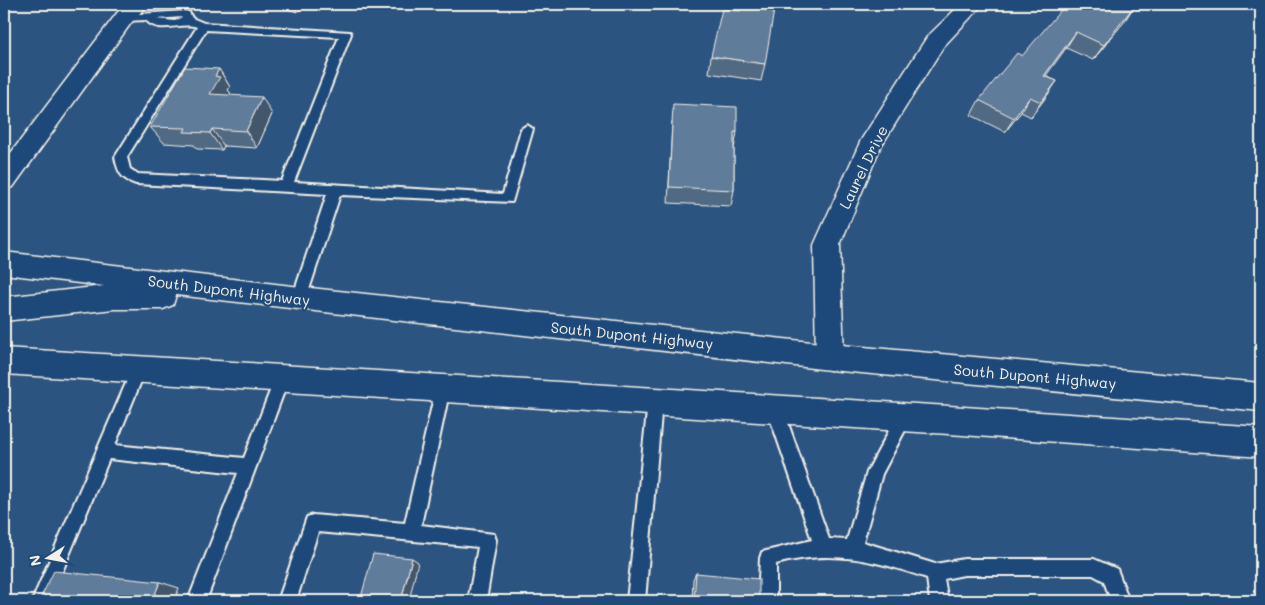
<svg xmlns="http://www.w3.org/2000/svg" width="1265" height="605" viewBox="0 0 1265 605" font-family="Mali,sans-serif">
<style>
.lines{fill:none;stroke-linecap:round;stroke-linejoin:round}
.lane-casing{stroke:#f4f1e8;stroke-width:4}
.street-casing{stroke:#f4f1e8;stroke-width:3}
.highway-casing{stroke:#f4f1e8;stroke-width:3}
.lane{fill:#1f4a7a;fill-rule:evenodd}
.street{fill:#1f4a7a;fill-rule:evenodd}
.highway{fill:#1f4a7a;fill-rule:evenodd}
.wall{fill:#516a84;stroke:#f4f1e8}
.shaded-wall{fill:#42566c;stroke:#f4f1e8}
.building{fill:#5e7b9a;stroke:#f4f1e8}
.labels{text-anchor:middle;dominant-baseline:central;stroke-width:4.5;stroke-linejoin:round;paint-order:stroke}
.street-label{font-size:15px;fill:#f4f1e8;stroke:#1f4a7a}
</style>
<rect width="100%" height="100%" fill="#2c5481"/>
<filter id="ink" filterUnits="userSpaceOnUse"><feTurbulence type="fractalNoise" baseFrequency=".02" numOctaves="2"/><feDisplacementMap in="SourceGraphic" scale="10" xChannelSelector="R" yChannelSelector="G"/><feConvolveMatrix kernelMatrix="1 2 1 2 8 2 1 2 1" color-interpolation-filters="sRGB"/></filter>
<g filter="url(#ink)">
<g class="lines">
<defs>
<path id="lane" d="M185,11L189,12L192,18L204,23L350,32L351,34L294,182L503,194L521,129L527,125L533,129L512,202L340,195L306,299L304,303H294L292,299L327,194L136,184C121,179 118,172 115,157L197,27C182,21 158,35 146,20L124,21L119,18L124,15ZM182,17L175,21L157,19ZM206,30L339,37L282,181L138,174L130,169L127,157Z
M139,362L144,364L146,369L115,445L244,458L277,373L282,371L287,373L289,378L206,601H188L238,473L109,459L50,601H32L132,369L134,364Z
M443,381L448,383L450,388L421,525L494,534L496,540L486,601H468L478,547L318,532L296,601H278L307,517L313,515L405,523L436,388L438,383Z
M655,395L660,397L662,402L645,601H627L648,402L650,397Z
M775,402L780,404L783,409L829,539L847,540L867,472L899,412L904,410L909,412L912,417L882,474L863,542L935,564L964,559H1094L1117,569L1129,601H1111L1104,581L1093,575H964L944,579L948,601H930L927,578C874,560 832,549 776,564V601H758L760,558L762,552L812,540L767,409L770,404Z"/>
<path id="street" d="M126,4H148L131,23L13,187L4,189V162L117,13Z
M961,4H983L943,47L880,148L840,245L844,357L840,366L830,370L820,366L816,357L814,245L861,140L927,37Z"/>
<path id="highway" d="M4,252L292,286L830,344L1261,383V411L830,370L176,295L173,305L163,309H114L4,321V297L104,286L4,274Z
M4,348L949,406L1261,427V457L949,434L4,374Z"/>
</defs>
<!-- lane casing -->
<use href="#lane" class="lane-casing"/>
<!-- street casing -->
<use href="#street" class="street-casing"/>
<!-- highway casing -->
<use href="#highway" class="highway-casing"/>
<!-- lane -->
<use href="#lane" class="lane"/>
<!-- street -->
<use href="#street" class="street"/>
<!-- highway -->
<use href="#highway" class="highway"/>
</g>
<!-- wall -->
<path class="wall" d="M272,4H307L297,12Z
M1134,6L1124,22L1093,60L1066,48L1045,76L1057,81L1031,117L1021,112L1005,132L971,115L979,100L1022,56Z
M711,56L765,64L761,81L709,73Z
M219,69L230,87L228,90L231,94L230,96L272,114L257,148L224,146L222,150L197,149L194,145L164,143L150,127Z
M672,121L737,132L734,149V190L731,206L668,203Z
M696,573L759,599L784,601H692L693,579Z"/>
<!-- shaded-wall -->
<path class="shaded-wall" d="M293,4H307L297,12Z
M1134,6L1124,22L1093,60L1104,45Z
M1076,32L1066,48L1035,91L1044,76Z
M219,69L230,87L228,90L231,94L222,112L210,94L215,76Z
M1057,81L1047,96L1031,117L1041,102Z
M262,97L272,114L257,148L246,131Z
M1030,97L1021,112L1005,132L1014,118Z
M212,129L224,146L222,150L210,133Z
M412,558L418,562L409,601H401Z
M160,582L179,588L174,601H152Z"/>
<!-- building -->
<path class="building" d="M742,4H775L765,64L711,56L722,9L740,11Z
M1066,4H1128L1134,6L1104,45L1076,32L1044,76L1057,81L1041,102L1030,97L1014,118L979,100L1017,53L1022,56Z
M185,67L219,69L215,76L220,77L210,94L262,97L246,131L212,129L210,133L184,132L186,128L150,127Z
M673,104L737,107V132H734V190L669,187Z
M373,554L412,558L401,601H360Z
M54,571L160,582L152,601H39Z
M696,573L759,579V599L784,601H694Z"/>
</g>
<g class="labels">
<!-- street labels -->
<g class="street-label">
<text transform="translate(863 167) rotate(-64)">Laurel Drive</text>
<text transform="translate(229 290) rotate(7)">South Dupont Highway</text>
<text transform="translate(632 335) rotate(6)">South Dupont Highway</text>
<text transform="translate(1035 376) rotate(5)">South Dupont Highway</text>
</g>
</g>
<!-- margin -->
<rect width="1265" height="605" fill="none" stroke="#1f4a7a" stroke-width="20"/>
<rect x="10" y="10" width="1245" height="585" fill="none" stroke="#f4f1e8" stroke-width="2" filter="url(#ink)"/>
<!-- north arrow -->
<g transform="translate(48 558) rotate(259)" stroke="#1f4a7a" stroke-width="4" paint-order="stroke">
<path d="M0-4L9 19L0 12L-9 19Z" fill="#f4f1e8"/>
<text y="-8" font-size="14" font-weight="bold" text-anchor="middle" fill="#f4f1e8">N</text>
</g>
</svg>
